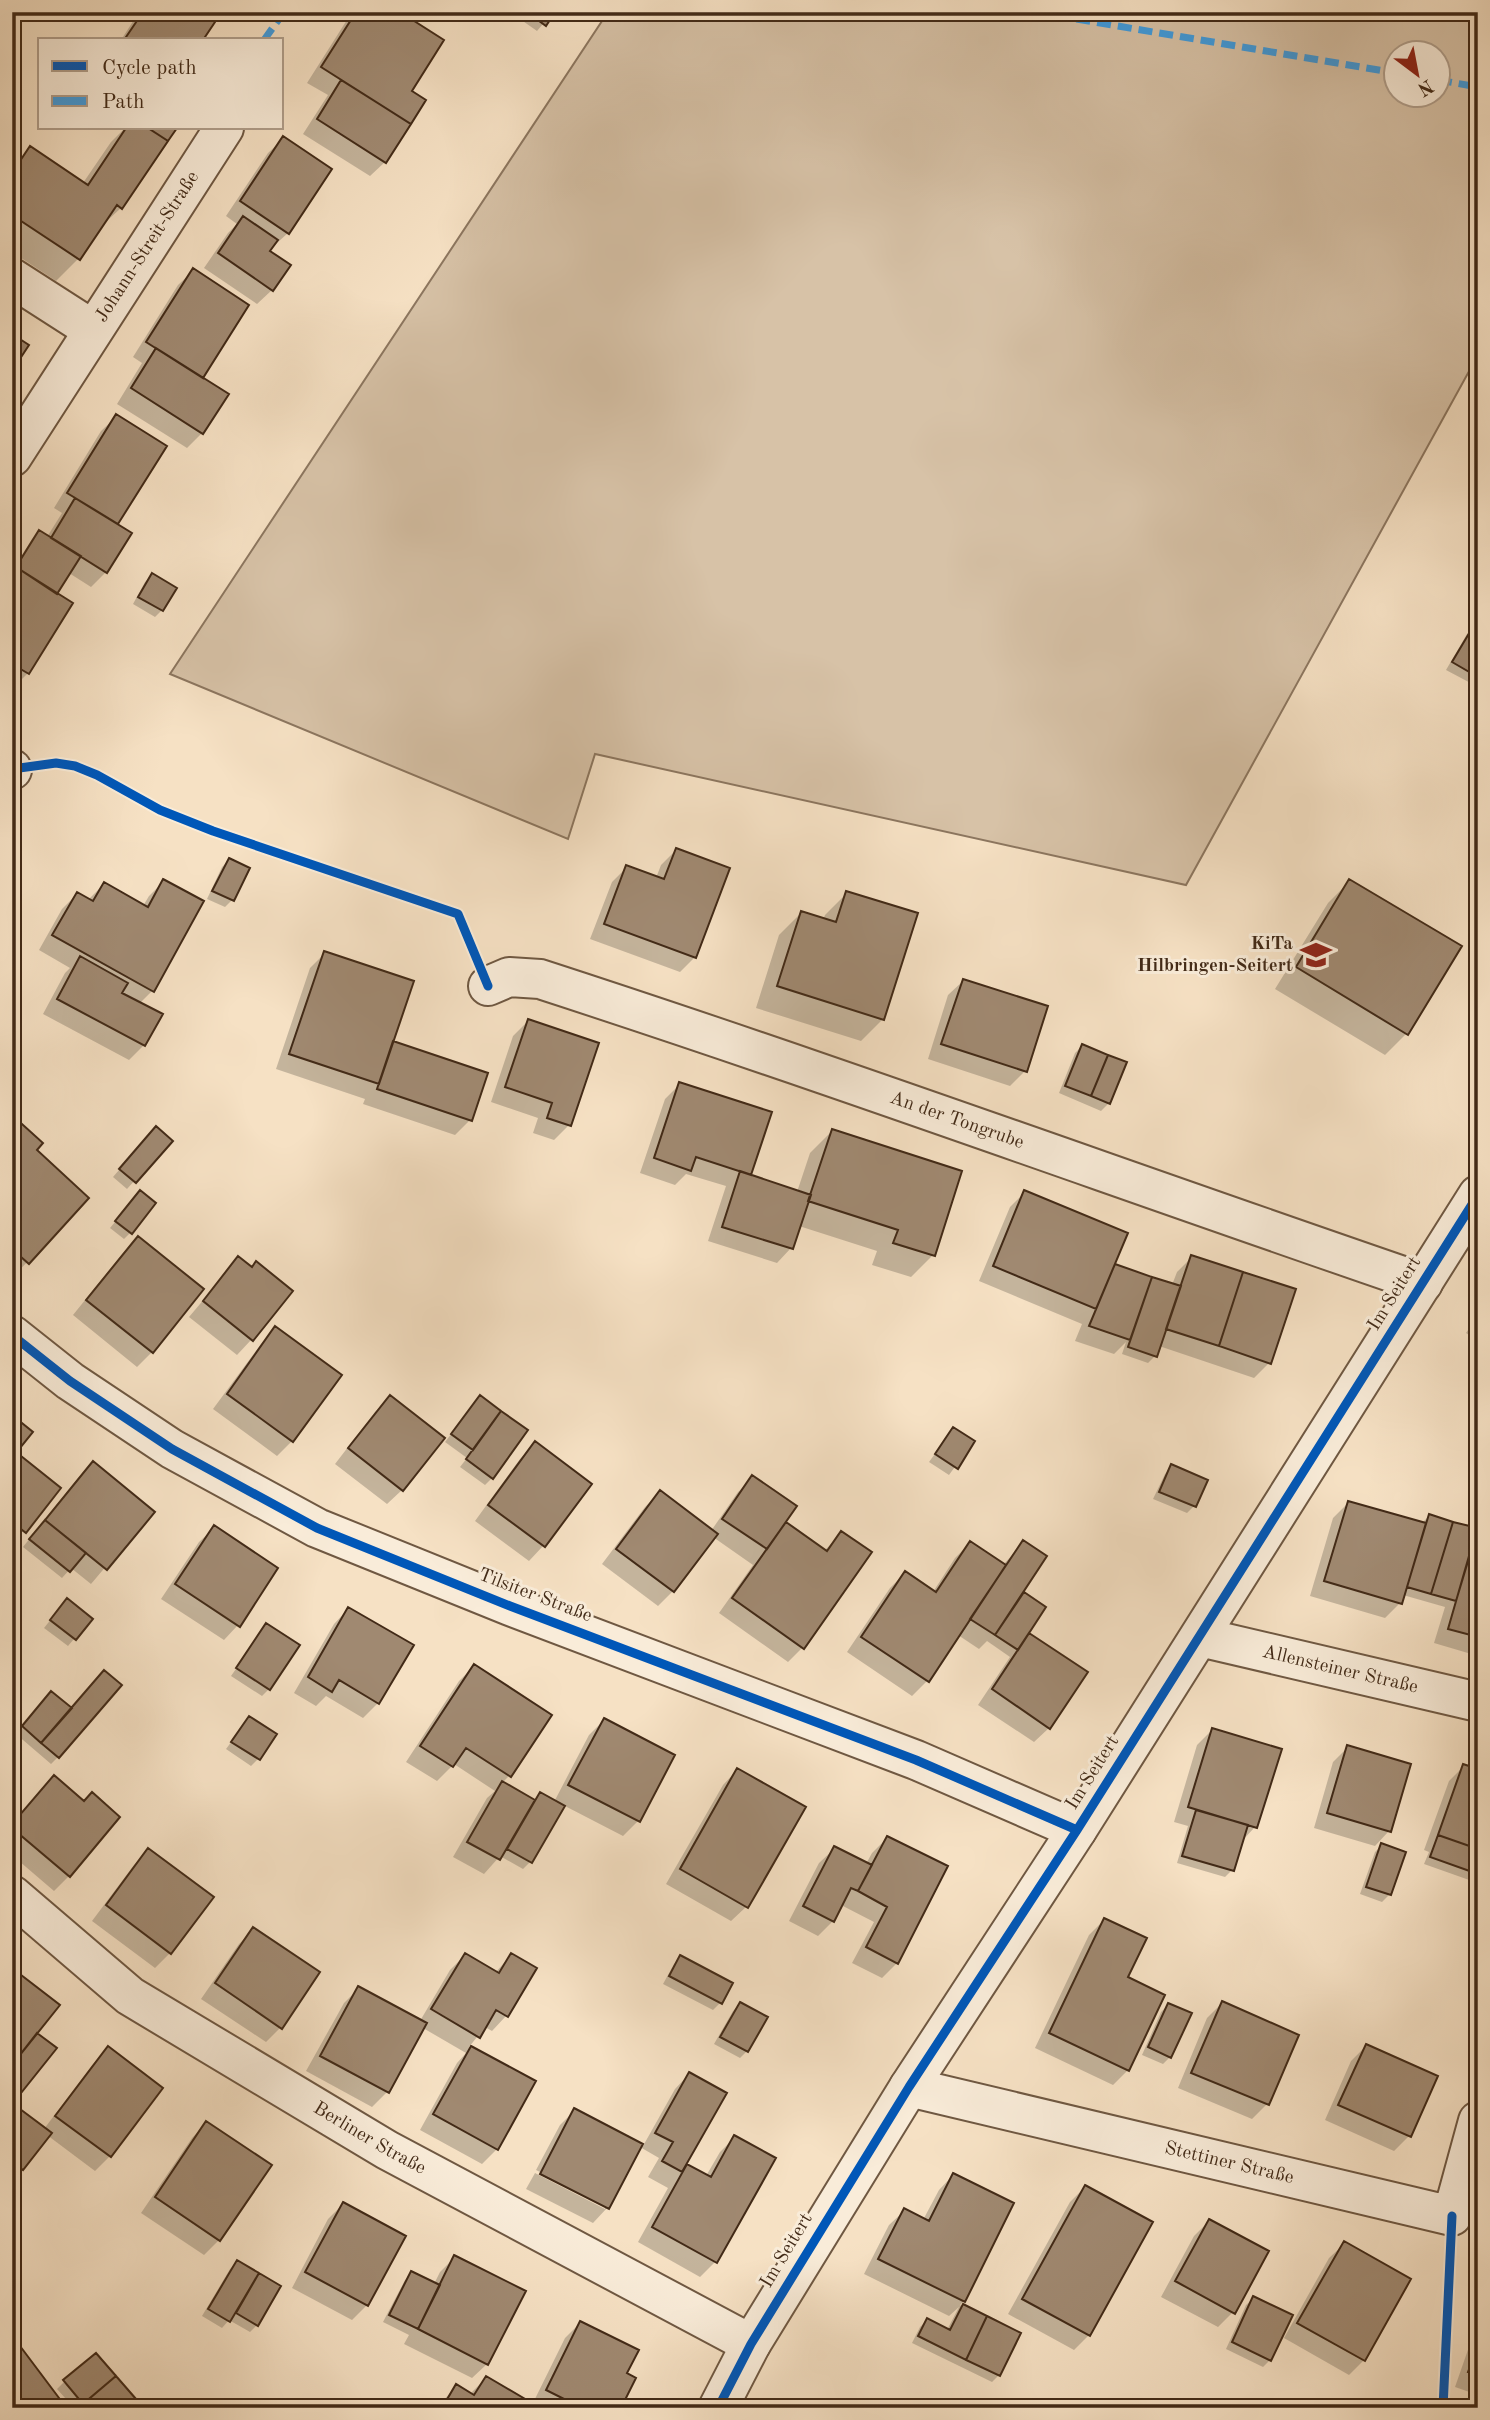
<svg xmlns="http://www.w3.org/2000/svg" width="1490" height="2420" viewBox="0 0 1490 2420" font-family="'Old Standard TT',serif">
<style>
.green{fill:#d7c2a7;stroke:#8c765f;stroke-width:2;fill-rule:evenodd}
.shadow{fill:#0003}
.building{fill:#a08971;stroke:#422a17;stroke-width:2}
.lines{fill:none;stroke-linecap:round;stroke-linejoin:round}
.minor-casing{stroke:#6f5842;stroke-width:42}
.minor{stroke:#f9ecd9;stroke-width:38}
.quiet{stroke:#3f9cdf;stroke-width:7;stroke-dasharray:14 7;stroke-linecap:butt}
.cycleway-casing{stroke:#f9ecd9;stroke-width:13}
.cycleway{stroke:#0057b8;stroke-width:9}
.labels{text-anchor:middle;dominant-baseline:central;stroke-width:6;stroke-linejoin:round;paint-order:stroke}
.street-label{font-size:19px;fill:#422a17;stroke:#f9ecd9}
.poi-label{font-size:19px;font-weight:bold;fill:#422a17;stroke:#f9ecd9;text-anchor:end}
</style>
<rect width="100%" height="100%" fill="#f6e1c4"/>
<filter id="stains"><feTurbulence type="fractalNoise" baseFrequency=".00286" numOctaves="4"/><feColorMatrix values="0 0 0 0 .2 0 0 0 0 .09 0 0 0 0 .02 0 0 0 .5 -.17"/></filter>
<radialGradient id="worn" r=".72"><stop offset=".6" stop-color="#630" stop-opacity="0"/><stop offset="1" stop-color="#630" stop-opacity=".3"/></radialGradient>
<!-- green -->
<path class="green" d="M608,12H1478V355L1186,885L595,754L568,839L170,674ZM1396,52H1438V94H1396Z"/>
<!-- shadow -->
<path class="shadow" d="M139,12H198L213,22L201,40H121Z
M352,12H397L409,92L423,101L385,162L370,176L303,134L328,95L307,83Z
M510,12H553L537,31Z
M125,128H175L121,208L98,229L78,259L56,281L12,252V167L31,149L83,183L111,142Z
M283,139L288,233L268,251L272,290L257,304L204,268L228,233L237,224L226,216L268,153Z
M193,271L202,433L187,448L117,404L142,363L133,357L178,285Z
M116,417L165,447L116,525L106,572L91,587L69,573L55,594L71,603L28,673L13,688L12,571L32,539L39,532L47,537L62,513L54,508L101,431Z
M152,575L162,610L155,617L133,604L145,582Z
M1474,627L1478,629V687L1446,670L1467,634Z
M676,850L695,957L680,972L590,939L612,882L627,867L656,878L661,865Z
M229,860L248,869L232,900L225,907L207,899L222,867Z
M164,881L152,991L139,1004L144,1045L129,1060L43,1014L65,973L70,968L39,950L62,909L77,894L88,900L104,884L143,906L149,896Z
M1350,881L1407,1033L1385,1055L1275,989L1328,903Z
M847,893L883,1019L861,1041L756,1008L779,935L801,913L823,920L825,915Z
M325,953L391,1043L470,1120L455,1135L363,1104L365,1099L276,1069L310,968Z
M963,981L1025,1071L1010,1086L928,1059L948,995Z
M528,1021L569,1125L554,1140L533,1133L538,1118L491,1102L513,1036Z
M1082,1046L1125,1063L1109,1103L1101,1111L1059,1093L1075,1053Z
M680,1084L749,1177L797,1192L810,1153L832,1131L933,1255L911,1277L872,1265L877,1251L799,1226L791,1248L777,1263L708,1241L726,1186L686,1174L675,1185L640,1173L665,1099Z
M12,1118L34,1151L87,1199L12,1278Z
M149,1135L170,1141L127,1189L113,1177Z
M1025,1192L1113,1265L1172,1285L1177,1272L1192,1257L1269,1363L1254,1378L1159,1346L1155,1356L1148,1363L1122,1354L1126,1342L1114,1354L1075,1341L1082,1324L979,1281L1010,1207Z
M133,1200L131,1232L124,1239L110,1228Z
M138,1238L202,1289L152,1352L137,1367L73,1315L123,1253Z
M238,1259L290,1291L251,1340L237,1355L189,1317Z
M1478,1315V1341L1466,1333Z
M275,1329L292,1441L277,1456L213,1409L261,1344Z
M390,1397L402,1490L387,1504L335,1464L375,1412Z
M480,1397L492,1478L485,1485L460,1467L467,1458L445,1442Z
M12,1417L14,1453L59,1489L12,1544Z
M953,1429L973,1442L949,1475L929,1462Z
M535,1444L543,1546L529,1561L475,1521L520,1459Z
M93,1463L152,1512L91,1584L71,1568L62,1578L23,1547L78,1478Z
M1172,1466L1205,1481L1194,1506L1187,1513L1153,1499L1165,1474Z
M753,1478L784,1522L824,1551L842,1533L803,1647L788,1662L719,1613L753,1565L713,1537L673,1591L658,1606L602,1564L645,1507L660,1492L711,1531L738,1492Z
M1348,1503L1421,1524L1429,1516L1467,1557L1478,1560V1656L1434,1643L1445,1607L1403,1595L1400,1603L1385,1618L1310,1596L1333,1518Z
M214,1528L238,1625L224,1640L161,1599L199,1542Z
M970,1543L1003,1565L1023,1543L1017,1599L1024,1594L1027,1634L1049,1728L1034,1742L978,1705L1010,1657L987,1641L979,1649L958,1635L927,1681L912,1696L847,1652L890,1588L905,1573L933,1592L955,1558Z
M60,1608L91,1619L68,1646L44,1628Z
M348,1609L378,1703L363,1718L326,1696L316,1706L294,1693L334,1624Z
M266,1626L269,1689L262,1696L231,1676Z
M474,1666L509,1776L502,1783L533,1801L540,1794L554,1802L589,1735L604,1720L672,1756L638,1821L623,1836L563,1805L530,1862L523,1869L500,1856L484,1874L453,1857L487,1798L495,1791L454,1764L437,1781L406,1762L459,1681Z
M45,1700L58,1757L51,1764L16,1734Z
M249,1718L258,1759L251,1766L226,1749Z
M1212,1730L1255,1827L1241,1842L1232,1870L1225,1877L1177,1863L1188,1826L1174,1822L1197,1745Z
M1348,1747L1389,1831L1375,1846L1314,1828L1333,1762Z
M1464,1766L1478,1771V1876L1472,1881L1424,1864L1429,1852L1424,1850L1449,1781Z
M737,1770L746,1907L731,1921L666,1884L723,1785Z
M54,1777L69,1876L54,1891L12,1855V1824Z
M887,1838L897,1963L882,1978L852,1963L874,1922L841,1905L833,1921L818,1936L789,1921L819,1863L834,1849L866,1864L872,1853Z
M1382,1845L1390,1894L1382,1902L1360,1894L1375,1852Z
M149,1850L170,1953L155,1968L92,1921L134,1865Z
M1104,1920L1126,1978L1128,2070L1113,2085L1035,2048L1089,1935Z
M253,1930L281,2027L266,2042L201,1999L239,1944Z
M465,1955L495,1973L511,1955L534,1969L506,2016L492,2031L485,2027L469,2047L534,2082L497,2149L482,2164L420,2130L457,2063L466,2053L423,2028L387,2092L372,2107L306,2071L344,2003L359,1988L420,2021L450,1970Z
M681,1957L720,2003L713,2010L663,1984L674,1964Z
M1222,2003L1297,2035L1267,2104L1252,2119L1178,2088L1207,2018Z
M740,2004L747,2051L740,2058L714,2044L733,2011Z
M1168,2005L1170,2057L1163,2064L1142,2055L1161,2012Z
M1366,2046L1409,2136L1394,2151L1325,2120L1351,2061Z
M108,2049L110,2156L95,2171L47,2135L12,2178V2105L44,2129L93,2064Z
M689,2074L684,2164L706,2176L720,2152L735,2137L774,2159L715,2262L700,2277L638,2242L668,2188L648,2177L659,2158L640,2147L607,2208L593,2223L526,2189L535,2173L605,2209V2205L536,2170L560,2125L575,2110L643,2146L675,2089Z
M206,2123L219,2240L204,2255L141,2213L192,2138Z
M953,2175L964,2301L960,2305L1019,2334L999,2375L992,2382L912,2343L920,2327L927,2320L947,2330L959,2307L949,2316L864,2274L889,2225L904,2211L923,2220L939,2190Z
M1085,2187L1089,2335L1074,2350L1008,2314L1070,2202Z
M343,2204L403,2237L367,2305L352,2320L292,2288L328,2219Z
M1209,2221L1233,2312L1218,2327L1161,2297L1194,2236Z
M1344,2244L1364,2360L1349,2375L1284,2338L1329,2258Z
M455,2257L487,2364L472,2378L404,2344L409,2335L383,2322L405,2280L412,2273L434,2284L440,2272Z
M237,2262L279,2287L257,2325L250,2332L229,2320L222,2328L202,2316L230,2269Z
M1254,2298L1270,2360L1263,2367L1226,2349L1246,2305Z
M1478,2321V2395L1455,2387Z
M580,2323L625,2374L619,2408H538L532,2405L565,2338Z
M486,2378L527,2408H437L456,2386L470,2394Z
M64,2382L124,2408H74L57,2389Z"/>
<!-- building -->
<path class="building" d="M143,12H201L215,22L203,40H124Z
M356,12H400L444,40L412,91L426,100L411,124L321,67Z
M527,12H555L546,26Z
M341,80L411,124L386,163L317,119Z
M126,128H148L168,141L122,209L117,205L80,260L12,215V173L30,146L88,185Z
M148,128H177L168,141Z
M283,136L332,169L289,234L240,201Z
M243,216L278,240L270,251L291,265L273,291L218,253Z
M193,268L249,305L203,378L146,342Z
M12,334L29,345L12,371Z
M156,348L229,394L203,434L131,388Z
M116,414L167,446L118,524L67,493Z
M75,498L132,533L107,573L51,538Z
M39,530L81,556L57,594L16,567Z
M16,567L73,603L29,674L12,664V573Z
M152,573L177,588L163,611L138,597Z
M1474,625L1478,627V677L1452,662Z
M676,848L730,868L696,958L604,924L626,865L664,879Z
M229,858L250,868L234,901L212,891Z
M163,879L204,901L154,992L52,935L77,892L93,901L104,882L148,907Z
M1349,879L1462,946L1408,1035L1296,967Z
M846,891L918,913L884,1020L777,986L801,911L836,922Z
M324,951L414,981L379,1084L289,1054Z
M80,956L128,983L122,993L163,1014L145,1046L57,999Z
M963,979L1048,1006L1027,1072L941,1044Z
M528,1019L599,1043L571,1126L547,1118L552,1103L505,1087Z
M393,1041L488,1073L472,1121L377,1089Z
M1082,1044L1108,1055L1091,1096L1065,1086Z
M1108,1055L1127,1062L1110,1104L1091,1096Z
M679,1082L772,1112L751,1175L696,1157L691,1171L654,1158Z
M12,1115L43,1143L37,1150L89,1198L29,1264L12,1249Z
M156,1126L173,1141L136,1183L119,1169Z
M832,1129L962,1171L935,1256L893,1243L898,1230L808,1201Z
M740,1171L811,1195L793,1249L722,1227Z
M140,1190L156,1203L132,1234L115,1221Z
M1024,1190L1128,1233L1096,1309L993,1266Z
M138,1236L204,1289L153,1353L86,1300Z
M1191,1255L1243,1272L1219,1346L1166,1329Z
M238,1256L252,1267L256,1261L293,1291L253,1341L203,1301Z
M1115,1264L1152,1277L1130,1340L1089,1326Z
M1243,1272L1296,1289L1271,1364L1219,1346Z
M1152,1277L1181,1286L1157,1357L1128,1347Z
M275,1326L342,1375L293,1442L227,1394Z
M390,1395L445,1438L403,1491L348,1448Z
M480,1395L501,1411L473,1450L451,1434Z
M501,1411L528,1430L493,1479L466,1459Z
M12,1415L33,1432L12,1458Z
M953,1427L975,1441L958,1469L935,1454Z
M535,1441L592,1484L545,1547L488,1505Z
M16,1452L61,1488L26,1533L12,1522V1458Z
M93,1461L155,1512L107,1570L45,1520Z
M1171,1464L1208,1480L1196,1507L1159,1492Z
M752,1475L797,1506L767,1549L722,1519Z
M660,1490L718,1534L674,1592L616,1549Z
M1348,1501L1426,1523L1402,1604L1324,1581Z
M1429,1514L1453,1522L1431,1594L1407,1587Z
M45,1520L86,1553L70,1572L29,1539Z
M786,1522L827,1551L841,1531L872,1552L804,1649L732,1598Z
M1453,1522L1478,1528L1456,1601L1431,1594Z
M214,1525L278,1568L240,1627L175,1584Z
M1023,1540L1047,1556L995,1635L970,1619Z
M970,1541L1006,1565L929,1682L861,1637L905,1571L936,1592Z
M1469,1556L1478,1559V1637L1448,1629Z
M1024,1592L1046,1607L1018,1650L995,1635Z
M67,1598L93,1619L76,1640L50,1620Z
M348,1607L414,1645L379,1704L339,1680L332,1692L308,1677Z
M266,1623L300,1645L270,1690L236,1668Z
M1029,1633L1088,1672L1050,1729L992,1689Z
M474,1664L552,1715L511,1777L466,1748L453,1767L420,1746Z
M104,1670L122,1685L59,1758L41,1743Z
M51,1691L72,1708L41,1743L22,1726Z
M249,1716L277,1734L260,1760L231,1742Z
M604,1718L675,1755L640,1822L568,1785Z
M1212,1728L1282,1749L1257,1828L1188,1807Z
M1347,1745L1411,1764L1391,1832L1327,1813Z
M1463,1764L1478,1769V1849L1438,1835Z
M737,1768L806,1807L748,1908L680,1869Z
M54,1775L84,1801L92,1792L120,1817L70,1877L12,1828V1824Z
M502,1781L535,1800L500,1860L467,1842Z
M540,1792L565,1806L532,1863L507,1849Z
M1196,1810L1248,1825L1234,1871L1182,1856Z
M1438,1835L1478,1849V1874L1430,1857Z
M887,1836L948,1866L898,1964L866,1947L887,1907L858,1891Z
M1381,1843L1406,1852L1391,1895L1366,1887Z
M834,1846L872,1865L858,1891L851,1888L834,1922L803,1906Z
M148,1848L214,1897L171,1954L106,1905Z
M1104,1918L1147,1938L1128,1977L1165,1995L1129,2071L1049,2033Z
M253,1927L320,1972L282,2029L215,1983Z
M465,1953L499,1973L511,1953L537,1968L508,2017L496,2010L480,2038L431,2009Z
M680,1955L733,1983L722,2004L669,1976Z
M12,1968L60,2005L12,2065Z
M358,1986L427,2023L389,2093L320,2056Z
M1222,2001L1299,2035L1269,2105L1191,2073Z
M740,2002L768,2017L748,2052L720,2037Z
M1168,2003L1192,2013L1171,2058L1148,2047Z
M37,2033L57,2048L13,2103L12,2065Z
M1366,2044L1438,2076L1411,2137L1338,2105Z
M108,2046L163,2088L111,2157L55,2116Z
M471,2046L536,2081L498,2150L433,2114Z
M689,2072L727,2093L682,2172L662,2161L673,2142L655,2133Z
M12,2103L52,2133L23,2170L12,2162Z
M574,2108L643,2144L609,2209L540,2174Z
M206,2121L272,2165L220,2241L155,2197Z
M734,2135L776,2158L717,2263L652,2227L687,2164L711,2177Z
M953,2173L1014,2203L965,2302L878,2259L904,2208L929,2221Z
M1085,2185L1153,2222L1090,2336L1022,2299Z
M343,2202L406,2236L368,2306L305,2272Z
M1209,2219L1269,2251L1235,2314L1175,2281Z
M1344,2241L1411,2279L1365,2361L1297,2323Z
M454,2255L526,2291L488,2365L418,2329Z
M237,2260L259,2273L230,2322L208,2309Z
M411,2271L440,2285L418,2329L389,2315Z
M259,2273L281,2286L258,2326L236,2313Z
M1253,2296L1293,2315L1271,2361L1232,2342Z
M963,2304L987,2316L966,2360L918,2336L927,2318L950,2330Z
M987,2316L1021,2333L1000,2376L966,2360Z
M580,2321L639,2350L627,2373L636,2378L621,2408H582L546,2390Z
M17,2342L62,2402L54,2408H12V2345Z
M1478,2345V2375L1468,2372Z
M96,2353L116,2376L83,2404L63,2380Z
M116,2376L136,2399L125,2408H86L83,2404Z
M486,2376L532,2403L529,2408H442L456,2384L474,2395Z"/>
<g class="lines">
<defs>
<g id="minor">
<path d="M12,278L93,330"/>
<path id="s1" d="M12,457L224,128"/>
<path d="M12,769V770"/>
<path id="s2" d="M488,986L509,977L540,979C836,1075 1128,1182 1423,1283"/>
<path d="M12,1335L70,1381L172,1449L317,1528L510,1606L916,1760L1077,1830"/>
<path id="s3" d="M1200,1637L1478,1702"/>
<path id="s4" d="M12,1895L130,1996L387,2150L751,2344"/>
<path id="s5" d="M909,2087L1452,2216L1478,2121"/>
<path d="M718,2408L751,2344L909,2087L1077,1830L1478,1195"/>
</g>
</defs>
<!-- minor casing -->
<use href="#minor" class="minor-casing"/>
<!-- minor -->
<use href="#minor" class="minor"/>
<!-- quiet -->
<path class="quiet" d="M1035,12L1396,73
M264,40L284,12
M1438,80L1478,87"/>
<defs>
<path id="cycleway" d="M12,769L56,763L75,766L97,775L160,810L213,831L458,914L488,986
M12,1335L70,1381L172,1449L317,1528L510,1606L916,1760L1077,1830
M718,2408L751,2344L909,2087L1077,1830L1478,1195
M1443,2408L1452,2216"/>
</defs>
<!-- cycleway casing -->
<use href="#cycleway" class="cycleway-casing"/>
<!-- cycleway -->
<use href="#cycleway" class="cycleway"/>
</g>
<!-- icons -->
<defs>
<symbol id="school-bare" viewBox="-9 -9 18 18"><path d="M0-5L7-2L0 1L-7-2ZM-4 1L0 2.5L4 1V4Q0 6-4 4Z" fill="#8f2418" stroke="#f9ecd9" stroke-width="2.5" paint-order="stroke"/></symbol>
</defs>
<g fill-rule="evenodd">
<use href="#school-bare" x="1294" y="933" width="44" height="44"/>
</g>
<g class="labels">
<!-- street labels -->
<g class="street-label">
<text stroke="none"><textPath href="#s1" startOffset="250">Johann-Streit-Straße</textPath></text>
<text stroke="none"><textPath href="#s2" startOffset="494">An der Tongrube</textPath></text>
<text transform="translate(1395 1294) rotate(-58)">Im Seitert</text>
<text transform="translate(535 1596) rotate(21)">Tilsiter Straße</text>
<text stroke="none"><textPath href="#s3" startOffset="144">Allensteiner Straße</textPath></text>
<text transform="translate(1093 1773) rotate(-58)">Im Seitert</text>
<text stroke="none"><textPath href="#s4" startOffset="434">Berliner Straße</textPath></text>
<text stroke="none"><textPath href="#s5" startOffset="329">Stettiner Straße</textPath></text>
<text transform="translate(787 2251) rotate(-59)">Im Seitert</text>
</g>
<!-- poi labels -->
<g class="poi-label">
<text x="1293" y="944">KiTa<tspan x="1293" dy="22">Hilbringen-Seitert</tspan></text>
</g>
</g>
<!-- margin -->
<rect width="1490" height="2420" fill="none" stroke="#f6e1c4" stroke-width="42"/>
<rect x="14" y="14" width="1462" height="2392" fill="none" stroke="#422a17" stroke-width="3.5"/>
<rect x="21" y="21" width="1448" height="2378" fill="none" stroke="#422a17" stroke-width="2"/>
<!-- legend -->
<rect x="38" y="38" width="245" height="91" fill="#f9ecd9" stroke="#b09e8b" stroke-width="2"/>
<rect x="52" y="61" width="35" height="10" fill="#0057b8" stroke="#b09e8b" stroke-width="2"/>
<text x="102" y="74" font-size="21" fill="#422a17">Cycle path</text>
<rect x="52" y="96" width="35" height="10" fill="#3f9cdf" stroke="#b09e8b" stroke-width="2"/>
<text x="102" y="108" font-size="21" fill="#422a17">Path</text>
<!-- north arrow -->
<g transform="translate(1417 74) rotate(148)"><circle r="33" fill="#f9ecd9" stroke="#b09e8b" stroke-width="2"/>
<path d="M0-5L12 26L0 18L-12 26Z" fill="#8f2418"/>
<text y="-10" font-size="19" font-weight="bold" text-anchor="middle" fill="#422a17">N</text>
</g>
<rect width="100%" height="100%" filter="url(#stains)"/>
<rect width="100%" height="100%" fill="url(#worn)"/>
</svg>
